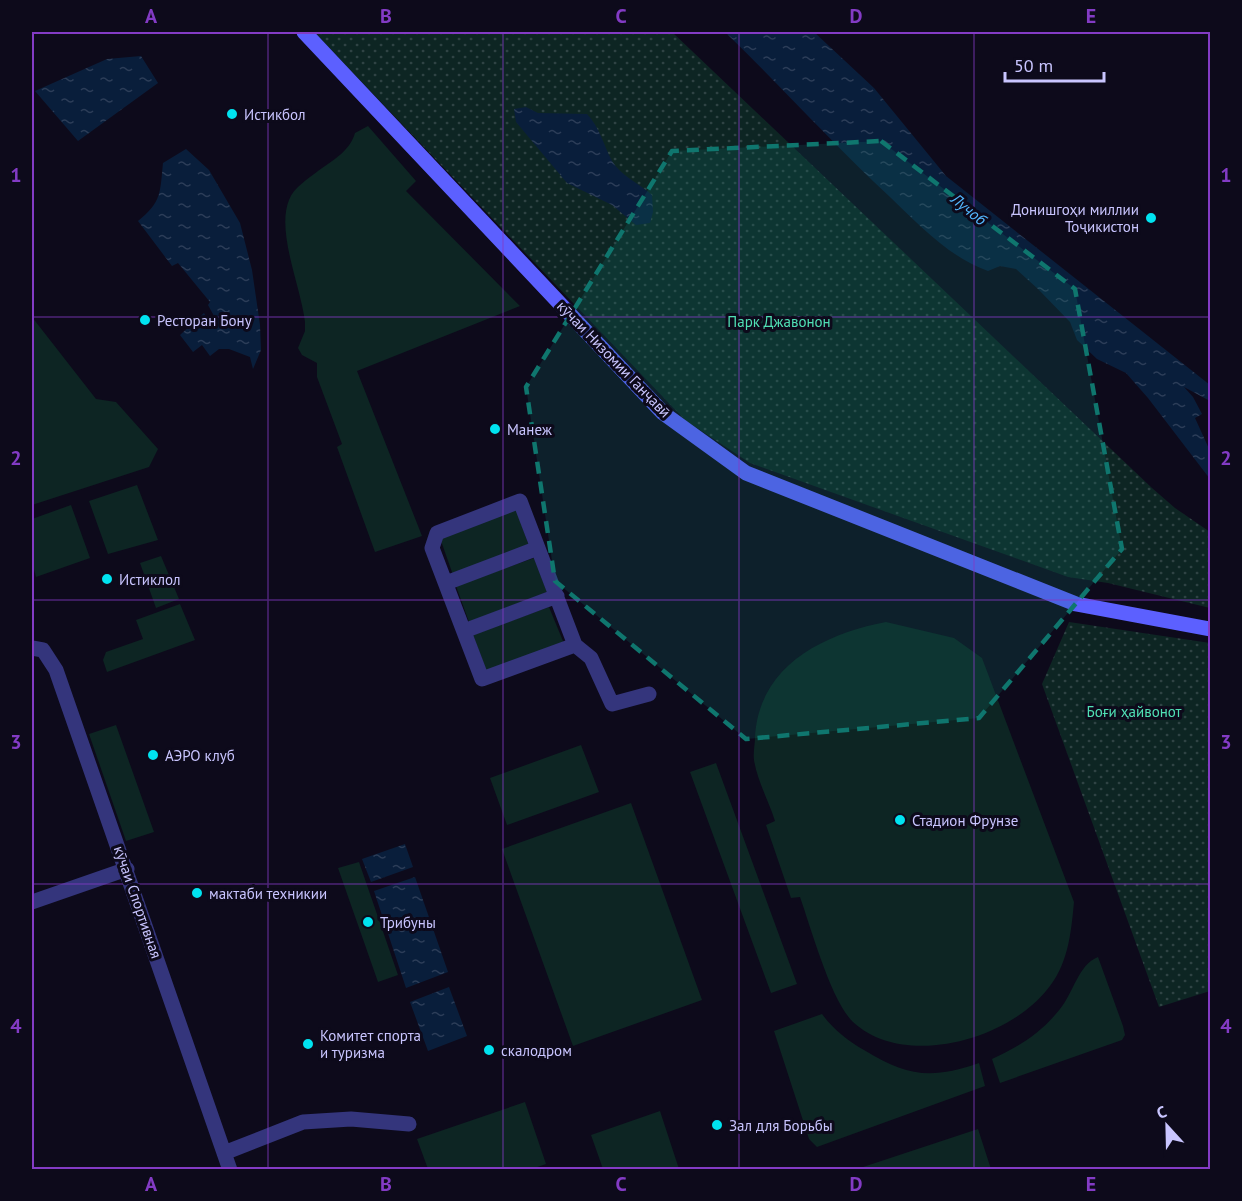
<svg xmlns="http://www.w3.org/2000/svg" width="1242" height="1201" viewBox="0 0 1242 1201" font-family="'PT Sans',sans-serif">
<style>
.grass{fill:#0d2523}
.park{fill:url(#park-dots)}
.water{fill:url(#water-ripples)}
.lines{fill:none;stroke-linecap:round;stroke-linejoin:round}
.street{stroke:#34357c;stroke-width:15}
.secondary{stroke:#5c60ff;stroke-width:15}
.marked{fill:#0f766e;fill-opacity:0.2;stroke:#0f766e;stroke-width:4.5;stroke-dasharray:12 8;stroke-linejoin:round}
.grid{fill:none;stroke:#833bc5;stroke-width:1.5;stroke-opacity:0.55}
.poi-dot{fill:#00e3f0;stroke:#0d0a1b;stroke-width:2}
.labels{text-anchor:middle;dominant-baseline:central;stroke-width:6;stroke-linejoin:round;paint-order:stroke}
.poi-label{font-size:15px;fill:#c9c5ff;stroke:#0d0a1b;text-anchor:start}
.park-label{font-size:15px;fill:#50e0b5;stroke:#0d0a1b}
.street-label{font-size:15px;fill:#c9c5ff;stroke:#0d0a1b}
.water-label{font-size:16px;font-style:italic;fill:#53b8ff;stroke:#0d0a1b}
.neatline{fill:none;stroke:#833bc5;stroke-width:2}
.grid-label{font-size:20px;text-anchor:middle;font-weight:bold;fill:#833bc5}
</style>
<defs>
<pattern id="park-dots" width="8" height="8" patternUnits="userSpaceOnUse" patternTransform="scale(1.5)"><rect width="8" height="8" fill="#0d2523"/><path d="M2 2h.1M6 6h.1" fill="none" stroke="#2f4344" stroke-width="1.8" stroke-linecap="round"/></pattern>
<pattern id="water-ripples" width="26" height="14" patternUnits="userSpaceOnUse" patternTransform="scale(1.5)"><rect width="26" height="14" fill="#091e3b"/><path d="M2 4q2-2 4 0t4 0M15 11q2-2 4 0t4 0" fill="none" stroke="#2c3d58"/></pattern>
</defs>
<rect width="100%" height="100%" fill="#0d0a1b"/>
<!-- grass -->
<path class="grass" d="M368,126L416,181L406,191L520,306L357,371L422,536L375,552L337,447L342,444L317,377V363L302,355L298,348L305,331V322C301,287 276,232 289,200C294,187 308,179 318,171C333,160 350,151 355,133Z
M32,317L96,399L116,402L158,449L149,467L32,505Z
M137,485L158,540L108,554L89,501Z
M71,505L90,558L36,577L32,562V519Z
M516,509L529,546L453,575L440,538Z
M161,556L179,599L156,608L140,563Z
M534,558L547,592L469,622L456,586Z
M180,604L195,640L107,672L103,660L106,652L143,639L136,620Z
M549,607L565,646L488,675L473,635Z
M886,622L954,638L982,658L1074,902C1071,934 1068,966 1046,991C1006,1040 904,1069 853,1022C831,1001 811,928 800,897L791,898L766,825L775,821C769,802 757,780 754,760C753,753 755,744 755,737C759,665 824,634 886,622Z
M116,725L154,832L126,841L89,734Z
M581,745L599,792L507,825L490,778Z
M716,763L797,984L771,993L690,772Z
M631,803L702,1000L573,1046L502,849Z
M359,862L398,975L378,982L338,868Z
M1098,957L1123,1026L1125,1035L1122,1040L1000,1083L992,1059C1019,1047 1042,1032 1060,1009C1074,992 1078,965 1098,957Z
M822,1014C833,1029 848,1041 864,1050C907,1076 930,1080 979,1063L985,1086L817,1147L809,1139L774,1031Z
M525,1102L546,1164L529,1170L428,1169L417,1139Z
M660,1111L679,1169H603L591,1135Z
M978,1129L991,1169H857Z"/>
<!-- park -->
<path class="park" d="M314,32H672L1152,488L1175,508L1210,532V608L1108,583L1068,577L750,463L685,420Z
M1069,622L1210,643V991L1159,1007L1042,684Z"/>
<!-- water -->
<path class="water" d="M725,32H814L874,88L946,176L1210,385V401L1184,387L1193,397L1202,414L1195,418L1210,451V479L1148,398L1126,373L1097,359L1077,340L1070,322L1038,289L1016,269L1000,266L988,271C949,257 919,225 890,197C833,144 781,86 725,32Z
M141,56L158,83L78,141L35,91L107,59Z
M526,107L538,113L587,114C600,128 603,144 612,161C621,176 639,183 652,195L653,212L650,223L636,225L612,205L567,183L516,122L514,109Z
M186,149L209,170L240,223L252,270L260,325L261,350L253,369L250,357L229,349H219L210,356L202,345L193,352L180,335L204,313L208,320L214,316L208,305L210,302L178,263L172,266L138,221C162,202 160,192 163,163Z
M405,844L413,867L371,882L362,859Z
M415,877L448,972L406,988L374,891Z
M449,987L467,1036L428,1051L410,1002Z"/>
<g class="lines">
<!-- street -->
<path class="street" d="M446,583L538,548
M464,631L557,596
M575,645L482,679L432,548L437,533L520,501L575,645L591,658L612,704L649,694
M32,648L43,650L56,670L230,1170
M32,902L127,869
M224,1153L303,1122L351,1119L409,1124"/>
<!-- secondary -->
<path class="secondary" d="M304,32L663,413L746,473L1076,604L1210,629"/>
</g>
<!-- marked area -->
<path class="marked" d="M881,141L1075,289L1122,549L979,718L746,739L555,581L526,387L672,151Z"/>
<!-- grid -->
<path class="grid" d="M268,32V1170M503,32V1170M739,32V1170M974,32V1170M32,317H1210M32,600H1210M32,884H1210"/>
<!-- markers -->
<g class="poi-dot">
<circle cx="232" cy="114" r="6"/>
<circle cx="1151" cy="218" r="6"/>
<circle cx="145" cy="320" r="6"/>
<circle cx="495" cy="429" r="6"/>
<circle cx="107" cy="579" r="6"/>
<circle cx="153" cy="755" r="6"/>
<circle cx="900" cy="820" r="6"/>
<circle cx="197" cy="893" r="6"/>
<circle cx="368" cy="922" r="6"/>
<circle cx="308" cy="1044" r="6"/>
<circle cx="489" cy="1050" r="6"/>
<circle cx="717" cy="1125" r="6"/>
</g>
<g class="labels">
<!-- poi labels -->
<g class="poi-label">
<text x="244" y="114">Истикбол</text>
<text x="1139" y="209" text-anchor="end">Донишгоҳи миллии<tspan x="1139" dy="17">Тоҷикистон</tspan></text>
<text x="157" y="320">Ресторан Бону</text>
<text x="507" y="429">Манеж</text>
<text x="119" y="579">Истиклол</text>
<text x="165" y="755">АЭРО клуб</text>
<text x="912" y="820">Стадион Фрунзе</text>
<text x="209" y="893">мактаби техникии</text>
<text x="380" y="922">Трибуны</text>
<text x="320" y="1035">Комитет спорта<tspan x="320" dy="17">и туризма</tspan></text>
<text x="501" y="1050">скалодром</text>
<text x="729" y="1125">Зал для Борьбы</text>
</g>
<!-- park labels -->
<g class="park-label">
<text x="779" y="321">Парк Джавонон</text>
<text x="1134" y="711">Боғи ҳайвонот</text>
</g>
<!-- street labels -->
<g class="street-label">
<text transform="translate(614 359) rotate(46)">кӯчаи Низомии Ганҷавӣ</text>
<text transform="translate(138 902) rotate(71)">кӯчаи Спортивная</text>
</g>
<!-- water labels -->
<g class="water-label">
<text transform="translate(969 209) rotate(39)">Лучоб</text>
</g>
</g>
<!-- border -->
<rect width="1242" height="1201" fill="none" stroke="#0d0a1b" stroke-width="66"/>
<!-- north arrow -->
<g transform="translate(1167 1126) rotate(338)" stroke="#0d0a1b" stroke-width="4.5" paint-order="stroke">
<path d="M0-4.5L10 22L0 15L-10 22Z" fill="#c9c5ff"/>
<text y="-9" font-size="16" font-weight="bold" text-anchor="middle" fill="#c9c5ff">С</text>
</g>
<!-- scale -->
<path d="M1005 72v9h99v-9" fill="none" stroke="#c9c5ff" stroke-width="3"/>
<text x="1014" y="72" font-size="18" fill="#c9c5ff" stroke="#0d0a1b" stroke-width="4.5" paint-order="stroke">50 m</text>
<rect x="33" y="33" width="1176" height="1135" class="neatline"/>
<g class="grid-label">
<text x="151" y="23">A</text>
<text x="386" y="23">B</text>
<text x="621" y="23">C</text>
<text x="856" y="23">D</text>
<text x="1091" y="23">E</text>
<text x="16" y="182">1</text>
<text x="1226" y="182">1</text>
<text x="16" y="465">2</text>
<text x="1226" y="465">2</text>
<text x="16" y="749">3</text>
<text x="1226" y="749">3</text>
<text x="16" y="1033">4</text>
<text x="1226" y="1033">4</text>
<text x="151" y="1191">A</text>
<text x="386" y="1191">B</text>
<text x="621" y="1191">C</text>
<text x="856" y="1191">D</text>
<text x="1091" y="1191">E</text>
</g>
</svg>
